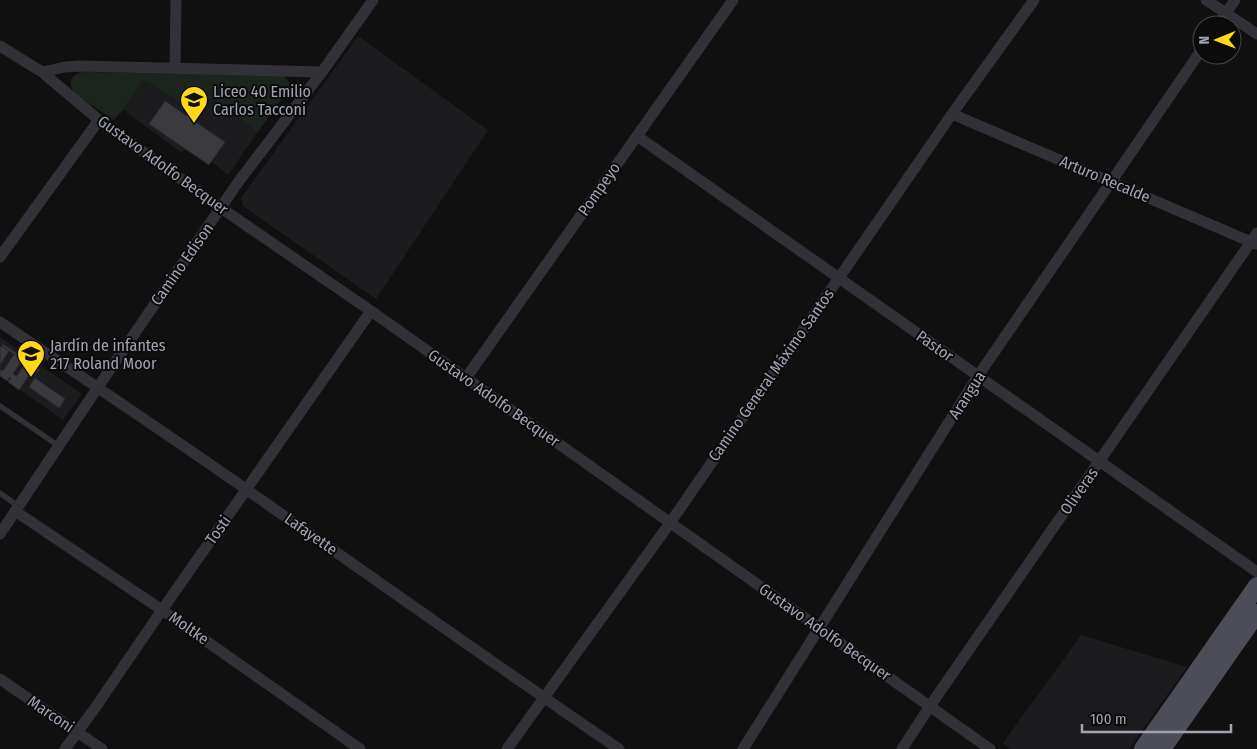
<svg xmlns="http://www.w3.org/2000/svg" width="1257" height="749" viewBox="0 0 1257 749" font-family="'Fira Sans Condensed',sans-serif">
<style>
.built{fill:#1c1c1e}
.green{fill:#1c241e}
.building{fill:#3a3a3f;stroke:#2a2a2e}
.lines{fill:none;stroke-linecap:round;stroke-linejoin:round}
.service{stroke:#313137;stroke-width:5.5}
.minor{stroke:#313137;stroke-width:11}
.primary{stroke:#4c4d56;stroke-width:18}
.labels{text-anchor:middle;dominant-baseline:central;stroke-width:4;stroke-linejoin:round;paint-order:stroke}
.poi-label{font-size:16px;fill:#a0a3b3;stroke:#0b0b0c;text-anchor:start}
.street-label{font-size:16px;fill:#a0a3b3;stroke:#0b0b0c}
</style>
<rect width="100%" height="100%" fill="#101011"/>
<!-- built -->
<path class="built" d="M358,36L488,130L376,299L243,206L241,198Z
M144,81L166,93L205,100L209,99H216L257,133L228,175L212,162L185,149L182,153L123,110Z
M0,337L82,394L63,420L0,376Z
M1081,635L1187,667L1129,749H1012L1003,743Z"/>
<!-- green -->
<path class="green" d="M83,72L277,75L285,77L289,82V89L257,133L216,99C205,97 202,107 196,115L166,93L144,81L123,110L114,120L78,96C68,87 67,75 83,72Z"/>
<!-- building -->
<path class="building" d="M165,101L225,142L209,165L149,124Z
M3,344L40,369L38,372L33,369L34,368L2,346Z
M1,346L9,351L0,365V348Z
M14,354L22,360L13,374L17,376L26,362L34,368L19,390L8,382L11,378L10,377L7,381L0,376V369L3,371Z
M35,378L65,399L59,408L29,387Z"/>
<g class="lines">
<!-- service -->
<path class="service" d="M0,406L59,446
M0,493L18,506"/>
<!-- minor -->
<path class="minor" d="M1206,0L1257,34
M1218,25L1235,0
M0,46L42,72L99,120L221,208L371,311L990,749
M175,68L176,0
M42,72L65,67L80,66L322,72
M952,114L1256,244
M637,136L1257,572
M0,257L99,120
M0,322C83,378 166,433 247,490C371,576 494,664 619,749
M466,378L733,0
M15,511L162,610L360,749
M0,534L98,387L239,181L322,72L373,0
M0,679L102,749
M65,749L95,708L162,610L371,311
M507,749L670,523L952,114L1034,0
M743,749L978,376L1202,49
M902,749L930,706L1257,233"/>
<!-- primary -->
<path class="primary" d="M1143,749L1257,586
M1162,749L1257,613"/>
</g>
<!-- icons -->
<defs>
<symbol id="school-pin" viewBox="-11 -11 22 30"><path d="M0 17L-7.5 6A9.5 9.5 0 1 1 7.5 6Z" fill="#fed91b" stroke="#0b0b0c"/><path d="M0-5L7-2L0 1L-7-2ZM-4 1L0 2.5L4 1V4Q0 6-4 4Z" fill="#111"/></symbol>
</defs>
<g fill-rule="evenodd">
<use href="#school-pin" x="178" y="84" width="32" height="43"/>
<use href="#school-pin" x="15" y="338" width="32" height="43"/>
</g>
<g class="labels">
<!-- poi labels -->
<g class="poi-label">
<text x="213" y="91">Liceo 40 Emilio<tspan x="213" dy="18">Carlos Tacconi</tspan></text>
<text x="50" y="345">Jardín de infantes<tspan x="50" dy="18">217 Roland Moor</tspan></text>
</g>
<!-- street labels -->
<g class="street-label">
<text transform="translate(163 165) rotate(36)">Gustavo Adolfo Becquer</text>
<text transform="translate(1105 179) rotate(23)">Arturo Recalde</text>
<text transform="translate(599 189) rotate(-55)">Pompeyo</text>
<text transform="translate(182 264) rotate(-55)">Camino Edison</text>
<text transform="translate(935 346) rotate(35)">Pastor</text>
<text transform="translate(771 375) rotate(-55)">Camino General Máximo Santos</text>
<text transform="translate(967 395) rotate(-57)">Arangua</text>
<text transform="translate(494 398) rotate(35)">Gustavo Adolfo Becquer</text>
<text transform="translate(1079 491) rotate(-55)">Oliveras</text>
<text transform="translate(218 530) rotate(-55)">Tosti</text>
<text transform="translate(311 534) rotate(35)">Lafayette</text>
<text transform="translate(189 628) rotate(35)">Moltke</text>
<text transform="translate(825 632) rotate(35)">Gustavo Adolfo Becquer</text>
<text transform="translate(51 714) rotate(34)">Marconi</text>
</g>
</g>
<!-- north arrow -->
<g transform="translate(1217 40) rotate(269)"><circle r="24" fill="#0b0b0c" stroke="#47484f"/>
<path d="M0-4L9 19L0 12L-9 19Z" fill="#fed91b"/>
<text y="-8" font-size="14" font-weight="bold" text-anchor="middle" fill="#a0a3b3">N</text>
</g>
<!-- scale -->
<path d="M1082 724v8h149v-8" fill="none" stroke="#a0a3b3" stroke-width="2.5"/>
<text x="1090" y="724" font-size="15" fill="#a0a3b3" stroke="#0b0b0c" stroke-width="4" paint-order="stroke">100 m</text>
</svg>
